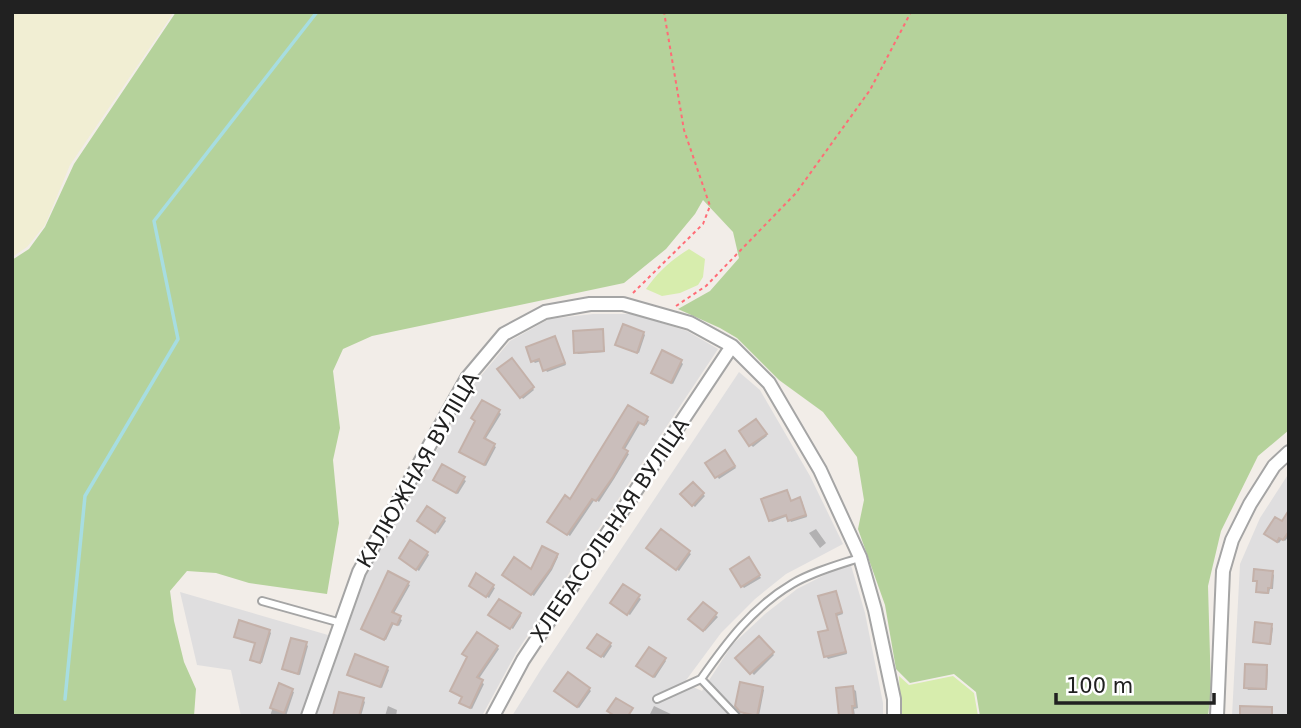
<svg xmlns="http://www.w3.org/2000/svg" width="1301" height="728" viewBox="0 0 1301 728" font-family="'DejaVu Sans',sans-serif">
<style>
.residential{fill:#dfdedf}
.farmland{fill:#f1eed3}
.grass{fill:#d7edad}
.forest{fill:#b5d29b}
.shadow{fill:#0003}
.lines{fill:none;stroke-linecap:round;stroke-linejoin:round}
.stream{stroke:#a7dde1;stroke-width:3.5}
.building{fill:#cabebb;stroke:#c4b1a9;stroke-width:2}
.lane-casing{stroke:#a5a5a5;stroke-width:10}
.street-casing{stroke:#a5a5a5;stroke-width:16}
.path{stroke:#ff6c76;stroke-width:2;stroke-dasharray:3.5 3.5;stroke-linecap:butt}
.lane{stroke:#fff;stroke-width:6}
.street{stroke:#fff;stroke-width:12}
.labels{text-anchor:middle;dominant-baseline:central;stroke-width:5;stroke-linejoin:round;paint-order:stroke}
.street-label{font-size:21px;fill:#212121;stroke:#fff}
</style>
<rect width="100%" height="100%" fill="#f2ede8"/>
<!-- residential -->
<path class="residential" d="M593,314H633L687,331L718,349L516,653L482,716H316L366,575L474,384L510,341L549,319Z
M739,372L760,390L810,476L843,544L786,574L755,599L721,633L684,683L702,691L732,645L765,614L797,589L850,562L865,613L883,703V716H512L540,671Z
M1289,473V716H1232L1240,564L1260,518Z
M180,592L328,635L301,716H241L231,670L197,665Z"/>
<!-- farmland -->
<path class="farmland" d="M12,12H174L70,165L45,225L27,247L12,257Z"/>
<!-- grass -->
<path class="grass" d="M689,249L705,259L703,277L698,285L680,293L662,296L646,289C658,272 671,260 689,249Z
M899,676L909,685L953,676L974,693L978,716H901Z"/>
<!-- forest -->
<path class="forest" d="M176,12H1289V430L1258,456L1221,531L1208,586L1211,691L1208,716H980L976,692L954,674L910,683L896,669L885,605L858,529L864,500L857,457L823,412L779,380L737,338L720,328L678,309L710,291L739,258L733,232L703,200L695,214L666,249L624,283L372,336L343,349L333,371L340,428L333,460L339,523L327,594L249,583L216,573L187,571L170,591L174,621L184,662L196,689L194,716H12V260L29,249L45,227L74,164Z"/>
<!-- shadow -->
<path class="shadow" d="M602,331L605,352L578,354L576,352Z
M643,333L645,335L639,353L619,346Z
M556,340L566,365L547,372L541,361L535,363L533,361Z
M511,361L534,390L523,399L500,369Z
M681,362L683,364L673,384L655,375Z
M629,408L649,420L646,425L641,422L624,451L629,454L614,479L599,502L595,499L570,536L551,523L571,501Z
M499,412L501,414L485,440L496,447L486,466L463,454Z
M758,423L767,436L753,447L751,445Z
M727,454L736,468L719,479L708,463Z
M443,466L466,481L458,494L437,482Z
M693,484L705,496L695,507L682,494Z
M787,492L792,502L800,499L802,501L807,517L791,522L788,516L772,522L770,520Z
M444,519L446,521L438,533L421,522Z
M1289,521V536L1285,541L1282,539L1279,543L1268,536L1283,523Z
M816,529L826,543L820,548L809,533Z
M661,531L691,554L679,571L649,548Z
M427,553L429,555L419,571L403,560Z
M556,555L558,557L552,570L534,596L506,577L532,571Z
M750,561L761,578L744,588L742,586Z
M1272,573L1274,575L1273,589H1270L1269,594L1259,593L1257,591L1258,582L1255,580Z
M477,576L495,588L489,598L473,587Z
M408,584L410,585L393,615L402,620L399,626L394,623L386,640L365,631L363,629Z
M623,586L641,599L630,615L614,605Z
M835,593L843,614L837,616L847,654L828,659L826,656Z
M703,604L718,617L705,631L691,619Z
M520,614L521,616L513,629L493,616Z
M1271,626L1273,628L1271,645L1257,643L1255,641Z
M269,631L271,633L262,663L254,661L257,644L237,638Z
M759,638L774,655L754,675L738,658Z
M306,644L308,646L300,675L286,671L284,669Z
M610,644L612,646L604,658L592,650Z
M497,647L499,649L478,680L484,684L472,709L463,705L469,657Z
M664,659L666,661L655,678L640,668Z
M1266,667L1268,669L1267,690H1248L1246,687Z
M387,668L389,670L382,688L351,676Z
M280,686L294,692L286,716H270Z
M762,688L764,690L759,716L744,713L737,706Z
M852,688L856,691L858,708L854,709L855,716H841Z
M589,689L591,691L579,708L558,693Z
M363,700L365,702L361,716H335Z
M388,706L397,710L396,716H385Z
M654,706L675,716H649Z"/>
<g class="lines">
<!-- stream -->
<path class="stream" d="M65,699L85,496L178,339L154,221L317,12"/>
</g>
<!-- building -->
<path class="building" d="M623,324L644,332L637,353L615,345Z
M603,329L604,351L574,353L573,331Z
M555,336L565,363L543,371L539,359L531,362L526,347Z
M662,350L682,360L671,383L651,373Z
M512,358L534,387L520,398L497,369Z
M482,400L500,410L484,438L495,444L484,465L459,452L475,421L471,418Z
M628,405L648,417L644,425L638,422L623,448L628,451L613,477L596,501L592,499L567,535L547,522L565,495L570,499Z
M756,419L767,434L749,446L739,431Z
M725,450L735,466L715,478L705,463Z
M442,464L465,477L456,493L433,480Z
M693,482L704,493L692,506L680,494Z
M787,490L791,501L800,497L806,515L788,521L786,515L769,521L761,499Z
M427,506L445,518L435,533L417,521Z
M1289,510V531L1283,540L1279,538L1277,542L1264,534L1275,517L1282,521Z
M661,529L690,551L676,570L646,548Z
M410,540L428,552L416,570L399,558Z
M542,546L558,554L551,568L531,595L502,575L514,557L531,569Z
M749,557L760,575L741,587L730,569Z
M1254,569L1273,571L1271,588H1268V593L1256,592L1257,581H1253Z
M388,571L409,582L392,612L401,616L397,625L392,623L384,640L361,629Z
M476,573L494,585L486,597L469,586Z
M623,584L640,595L627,615L610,603Z
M836,591L842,612L836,614L846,652L824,657L818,632L828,630L818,596Z
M499,599L521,613L510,629L488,615Z
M703,602L717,613L703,631L688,619Z
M239,620L270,630L260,663L250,660L255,643L234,637Z
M1255,622L1272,624L1270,644L1253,642Z
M477,632L498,646L477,677L483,680L470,708L459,703L462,697L450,691L467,657L462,654Z
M597,634L611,643L601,657L587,648Z
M759,636L774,652L750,674L735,658Z
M291,638L307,642L298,674L282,669Z
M649,647L666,658L653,677L636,666Z
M355,654L388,667L380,687L347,675Z
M1245,664L1267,665L1266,689L1244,688Z
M568,672L590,688L577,707L554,691Z
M740,682L763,687L757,716L740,712L735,706Z
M279,683L293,689L284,713L270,708Z
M853,686L855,706H852L853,716H839L836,688Z
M339,692L364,698L359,716H333Z
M616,698L633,708L628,716H615L607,711Z
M1240,706L1272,707V716H1240Z"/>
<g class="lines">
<defs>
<path id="lane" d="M262,601L341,623
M701,679C727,642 753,607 792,584C812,572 838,565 859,558
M657,699L701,679L736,716"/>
<path id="street" d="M308,716L359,572L467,378L504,334L545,312L590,304H623L690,323L732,346L769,383L820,470L860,557L875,610L894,699V716
M493,716L523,660L732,346
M1217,716L1223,571L1232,540L1250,504L1274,466L1289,452"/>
</defs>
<!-- lane casing -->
<use href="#lane" class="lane-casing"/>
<!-- street casing -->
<use href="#street" class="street-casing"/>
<!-- path -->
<path class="path" d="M633,293L703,224L710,206L684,130L664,12
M676,306L706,286L796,193L870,90L911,12"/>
<!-- lane -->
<use href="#lane" class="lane"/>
<!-- street -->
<use href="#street" class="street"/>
</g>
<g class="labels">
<!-- street labels -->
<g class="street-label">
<text transform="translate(418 470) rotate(-60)">КАЛЮЖНАЯ ВУЛІЦА</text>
<text transform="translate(610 530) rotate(-56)">ХЛЕБАСОЛЬНАЯ ВУЛІЦА</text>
</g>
</g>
<!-- border -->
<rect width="1301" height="728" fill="none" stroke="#212121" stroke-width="28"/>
<!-- scale -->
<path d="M1056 693v10h158v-10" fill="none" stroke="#212121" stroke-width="3.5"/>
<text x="1066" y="693" font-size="21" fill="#212121" stroke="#ffffff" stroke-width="5" paint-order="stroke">100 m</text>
</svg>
